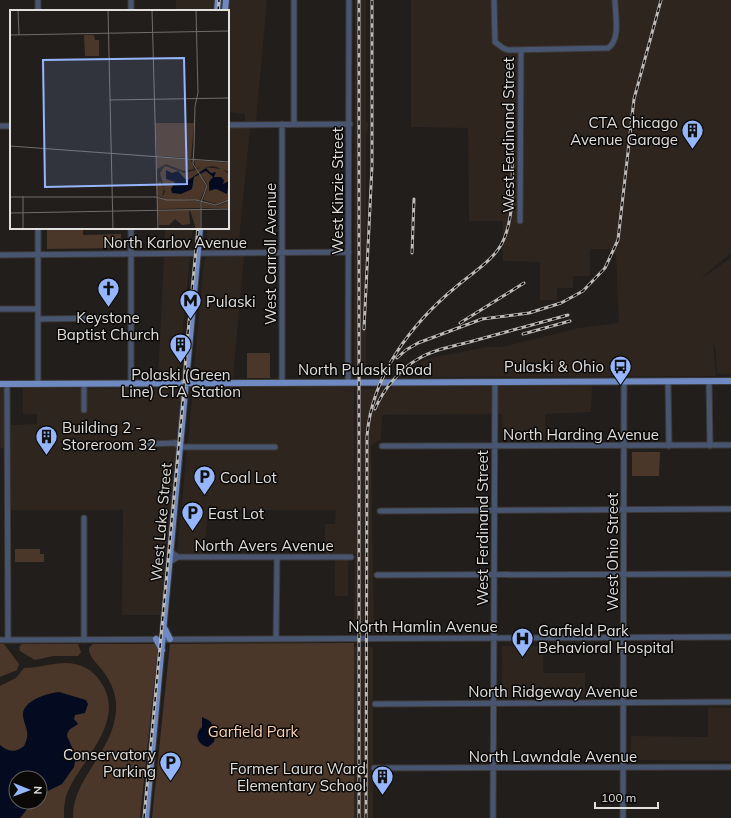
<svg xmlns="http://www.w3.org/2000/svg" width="731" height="818" viewBox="0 0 731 818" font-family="Mulish,sans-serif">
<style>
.built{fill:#2e251f}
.green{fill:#4b372a;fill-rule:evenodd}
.water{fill:#040a1f}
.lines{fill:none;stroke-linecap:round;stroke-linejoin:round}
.minor-casing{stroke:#3d3937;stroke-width:7}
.major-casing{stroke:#3d3937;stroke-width:8}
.minor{stroke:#485570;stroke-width:5}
.major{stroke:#6f8ac2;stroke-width:6}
.rail-casing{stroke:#bdbab8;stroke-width:3}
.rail{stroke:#0a0908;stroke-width:1.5;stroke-dasharray:4.5;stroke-linecap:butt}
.labels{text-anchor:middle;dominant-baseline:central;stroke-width:3;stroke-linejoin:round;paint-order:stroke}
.poi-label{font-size:15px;fill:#e2e0de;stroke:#0a0908;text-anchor:start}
.street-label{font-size:15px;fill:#e2e0de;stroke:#0a0908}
.park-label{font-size:15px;fill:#fdd2b6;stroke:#0a0908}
.inset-road{fill:none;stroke:#6f6c6a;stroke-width:1}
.view{fill:#95b6fd;fill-opacity:0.15;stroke:#95b6fd;stroke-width:2}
.inset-edge{fill:none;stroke:#e2e0de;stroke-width:2}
</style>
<rect width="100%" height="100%" fill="#221e1c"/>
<!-- built -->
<path class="built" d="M176,0H214L213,11H176Z
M229,0H267L256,121H245V114L228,112Z
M355,0H366V122H368V129L366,130L368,132L366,135V375L358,376L354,374Z
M411,0H731V253L699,280L731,258V374H717L716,351L713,342L716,376L421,377V362L435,357L487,347H502L579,328L619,323L616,256L612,249H590V276H573V288H557V300H540V262L503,261V245L500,243L503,236V221H469L468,128L411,127Z
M228,127H250L238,251H208L206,248L207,228H228Z
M165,228H193L190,250L164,251Z
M187,256L190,258L181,348L180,377L158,378L164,257Z
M244,256L233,378H193L204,259L208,257Z
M0,386H5L4,448H0Z
M354,386L355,541L356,389H392L393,386H592L591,412L545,414V441H503L502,414L382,415L381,439L371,446L374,632H354L355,553L348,554V596H335V554H325V524H335L336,510H208L204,554H178L177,553L193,388Z
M23,388L181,389L180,407L160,615H122L123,510H11V425L37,424V414H23Z
M502,646H544L543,673H585V697H502Z
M354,647H373V818H354Z
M708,707L731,708V761L630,760L631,736L708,737Z"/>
<!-- green -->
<path class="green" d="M47,228H83V235L121,234V248L47,249Z
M247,353H270V378H247Z
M632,452H660L659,476H632Z
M15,549H40V554H44V562H15Z
M354,643V818H152L170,644Z
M0,644H4L19,664L17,670L0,677Z
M22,644H78L81,652L78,656H53L35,660L20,651L19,647Z
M93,644H154L158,646L140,818H73C72,778 113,753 116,711C117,696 112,683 103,671C97,663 89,658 89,648Z
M67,663C81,664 92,669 100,681C128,720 82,759 68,791C64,800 64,809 64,818H0V686L16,678L24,668C38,668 52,663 67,663ZM16,778H40V802H16Z"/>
<!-- water -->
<path class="water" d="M59,692L86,700L88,704L85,713L75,715L74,719L78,724C73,728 68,728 67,736L76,756L74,767L62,784L40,795V778H16V802H33L20,818H0V745C8,752 16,753 24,746C31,732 25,729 23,716C21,701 48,693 59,692Z
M202,717L210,721L216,730L214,742L208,747C197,745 194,734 202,727Z"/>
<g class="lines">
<defs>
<path id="minor" d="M494,0L495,42L503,48L508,50L608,48C621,40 615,14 615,0
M38,11V0
M131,11V0
M282,124V383
M294,124V0
M228,125L350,124
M0,126H11
M520,221L521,50
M0,255L349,252
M0,309H38
M38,319L115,318
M668,381L669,446
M709,381L710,446
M348,382L349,0
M131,383V228
M7,384L8,640
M38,384V228
M84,384V410
M175,443L181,447H275
M146,444L177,443
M382,446L731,445
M380,511L731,509
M84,518V640
M178,557H351
M171,561L178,557L172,553
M377,575L731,574
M276,639L277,557
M0,640L731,637
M375,704L731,702
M374,768L731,767
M493,818L495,382
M623,818L624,381"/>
<path id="major" d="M217,11L218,0
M225,11L226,0
M0,384L731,381
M165,629L170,639
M156,639L162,650
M146,818L200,228"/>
</defs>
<!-- minor casing -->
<use href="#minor" class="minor-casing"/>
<!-- major casing -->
<use href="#major" class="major-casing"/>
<!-- minor -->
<use href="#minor" class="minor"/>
<!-- major -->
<use href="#major" class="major"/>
<defs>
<path id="rail" d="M218,11L219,0
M412,253L414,199
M460,323L524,283
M364,329L372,166V0
M523,334L570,321
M397,358L406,350L418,343L482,319L529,313L561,303L583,291L605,268L618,240L634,99L661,0
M375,409C383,390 400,369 418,359C434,349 455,346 473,341C505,332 536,324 568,315
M144,818L183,402L186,354L198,228
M359,818V0
M366,818L367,436C372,375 411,324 457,286C472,273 496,259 504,239C515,212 512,181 512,152"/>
</defs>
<!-- rail casing -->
<use href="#rail" class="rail-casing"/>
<!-- rail -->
<use href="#rail" class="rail"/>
</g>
<!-- icons -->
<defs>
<symbol id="building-pin" viewBox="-11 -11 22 30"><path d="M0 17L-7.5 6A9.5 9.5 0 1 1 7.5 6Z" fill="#95b6fd" stroke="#0a0908"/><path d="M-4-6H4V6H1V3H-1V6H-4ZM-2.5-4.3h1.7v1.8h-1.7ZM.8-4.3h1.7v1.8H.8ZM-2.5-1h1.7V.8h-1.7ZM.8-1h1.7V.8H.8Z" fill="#111"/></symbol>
<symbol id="church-pin" viewBox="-11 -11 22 30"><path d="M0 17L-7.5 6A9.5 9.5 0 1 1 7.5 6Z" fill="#95b6fd" stroke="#0a0908"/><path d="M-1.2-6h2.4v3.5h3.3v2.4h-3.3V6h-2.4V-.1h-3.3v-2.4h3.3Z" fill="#111"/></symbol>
<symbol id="metro-pin" viewBox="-11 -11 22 30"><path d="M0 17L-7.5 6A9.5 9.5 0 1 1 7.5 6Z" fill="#95b6fd" stroke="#0a0908"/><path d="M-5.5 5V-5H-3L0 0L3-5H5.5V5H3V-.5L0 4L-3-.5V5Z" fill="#111"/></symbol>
<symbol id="bus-pin" viewBox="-11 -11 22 30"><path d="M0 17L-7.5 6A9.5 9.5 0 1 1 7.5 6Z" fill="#95b6fd" stroke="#0a0908"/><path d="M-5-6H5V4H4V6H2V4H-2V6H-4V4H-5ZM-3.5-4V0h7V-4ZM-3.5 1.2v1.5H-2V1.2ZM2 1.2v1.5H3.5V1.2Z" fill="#111"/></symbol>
<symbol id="parking-pin" viewBox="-11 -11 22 30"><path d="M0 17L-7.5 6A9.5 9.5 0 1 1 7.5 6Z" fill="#95b6fd" stroke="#0a0908"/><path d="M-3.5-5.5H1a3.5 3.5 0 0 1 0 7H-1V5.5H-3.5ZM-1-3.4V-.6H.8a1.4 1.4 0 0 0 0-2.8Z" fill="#111"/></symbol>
<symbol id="hospital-pin" viewBox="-11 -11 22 30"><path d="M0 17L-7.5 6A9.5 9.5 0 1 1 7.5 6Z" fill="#95b6fd" stroke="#0a0908"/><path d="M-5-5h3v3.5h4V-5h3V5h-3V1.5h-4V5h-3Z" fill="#111"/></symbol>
</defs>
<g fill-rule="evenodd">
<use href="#building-pin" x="680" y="118" width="25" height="34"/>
<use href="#church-pin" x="96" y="276" width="25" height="34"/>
<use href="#metro-pin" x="178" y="288" width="25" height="34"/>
<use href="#building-pin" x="168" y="332" width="25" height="34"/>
<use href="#bus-pin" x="608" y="354" width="25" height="34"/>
<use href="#building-pin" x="34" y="424" width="25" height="34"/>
<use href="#parking-pin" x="192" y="464" width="25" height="34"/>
<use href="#parking-pin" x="180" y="500" width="25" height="34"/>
<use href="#hospital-pin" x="510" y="626" width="25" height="34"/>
<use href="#parking-pin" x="158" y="750" width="25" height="34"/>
<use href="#building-pin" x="370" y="764" width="25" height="34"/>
</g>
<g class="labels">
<!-- poi labels -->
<g class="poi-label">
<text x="678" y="122" text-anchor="end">CTA Chicago<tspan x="678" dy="17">Avenue Garage</tspan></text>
<text x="206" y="301">Pulaski</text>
<text x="108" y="317" text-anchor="middle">Keystone<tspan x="108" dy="17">Baptist Church</tspan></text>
<text x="604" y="366" text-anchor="end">Pulaski &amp; Ohio</text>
<text x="181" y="374" text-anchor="middle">Polaski (Green<tspan x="181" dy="17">Line) CTA Station</tspan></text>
<text x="62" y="427">Building 2 -<tspan x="62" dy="17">Storeroom 32</tspan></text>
<text x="220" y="477">Coal Lot</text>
<text x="208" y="513">East Lot</text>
<text x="538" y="630">Garfield Park<tspan x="538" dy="17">Behavioral Hospital</tspan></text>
<text x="156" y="754" text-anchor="end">Conservatory<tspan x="156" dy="17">Parking</tspan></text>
<text x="366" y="768" text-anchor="end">Former Laura Ward<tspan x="366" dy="17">Elementary School</tspan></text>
</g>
<!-- street labels -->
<g class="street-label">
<text transform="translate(508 135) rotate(-90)">West Ferdinand Street</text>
<text transform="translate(337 191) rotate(-90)">West Kinzie Street</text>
<text x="175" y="242">North Karlov Avenue</text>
<text transform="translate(270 254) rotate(-90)">West Carroll Avenue</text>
<text x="365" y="369">North Pulaski Road</text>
<text x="581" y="434">North Harding Avenue</text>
<text transform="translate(161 522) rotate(-85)">West Lake Street</text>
<text transform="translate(482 528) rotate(-90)">West Ferdinand Street</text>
<text x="264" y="545">North Avers Avenue</text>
<text transform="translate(612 552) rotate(-90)">West Ohio Street</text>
<text x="423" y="626">North Hamlin Avenue</text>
<text x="553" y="691">North Ridgeway Avenue</text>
<text x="553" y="756">North Lawndale Avenue</text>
</g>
<!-- park labels -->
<g class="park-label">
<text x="253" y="731">Garfield Park</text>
</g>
</g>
<!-- overview -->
<g transform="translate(10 10)">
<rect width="219" height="219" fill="#221e1c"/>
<path d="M74,25H84L85,30H89V46H75ZM145,113H184L181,148L147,146ZM146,147L181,150L184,159L174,161L156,154L147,159ZM184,150L219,153V162L204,156L186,158ZM155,156L174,163L185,160L188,162L187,159L192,157L212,159L219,164V189L207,194L193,190L198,176L191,164L196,177L190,190L157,189L147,186V174L150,171L154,179L152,187L155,182L150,163ZM147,188L187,191L190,192V198L148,199ZM219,191V198H192V192L207,196ZM179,200L180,214L172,215L165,209L159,215H149L148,201ZM180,200H190V219H186Z" fill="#4b372a"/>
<path d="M196,158L201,163L206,162L204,167H211L214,170L213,174L219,171L217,184L206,179L199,181V172L203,167L196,161L184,167L182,179L171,184L162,183L161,179L165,172L156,169V160L162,163L168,161L177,171Z" fill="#040a1f"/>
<path class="inset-road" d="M8,0L9,25M98,0L103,219M142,0L148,219M0,25L219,21M100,90L219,88M0,136L219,152M184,136L185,96L188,83L186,0M184,136L183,154L197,176L191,192V219M13,186V219M0,187H146L157,190H186L206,195L219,190M0,203L219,199"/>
<path class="view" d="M174,48L177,174L35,177L33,50Z"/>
<rect width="219" height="219" class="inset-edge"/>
</g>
<!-- north arrow -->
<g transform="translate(28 790) rotate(91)"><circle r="19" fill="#0a0908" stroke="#605f5e"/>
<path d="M0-3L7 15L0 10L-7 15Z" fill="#95b6fd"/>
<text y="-6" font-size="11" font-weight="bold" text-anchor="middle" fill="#e2e0de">N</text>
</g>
<!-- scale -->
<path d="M595 802v6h63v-6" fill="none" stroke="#e2e0de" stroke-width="2"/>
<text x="601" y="802" font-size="12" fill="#e2e0de" stroke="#0a0908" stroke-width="3" paint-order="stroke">100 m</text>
</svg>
